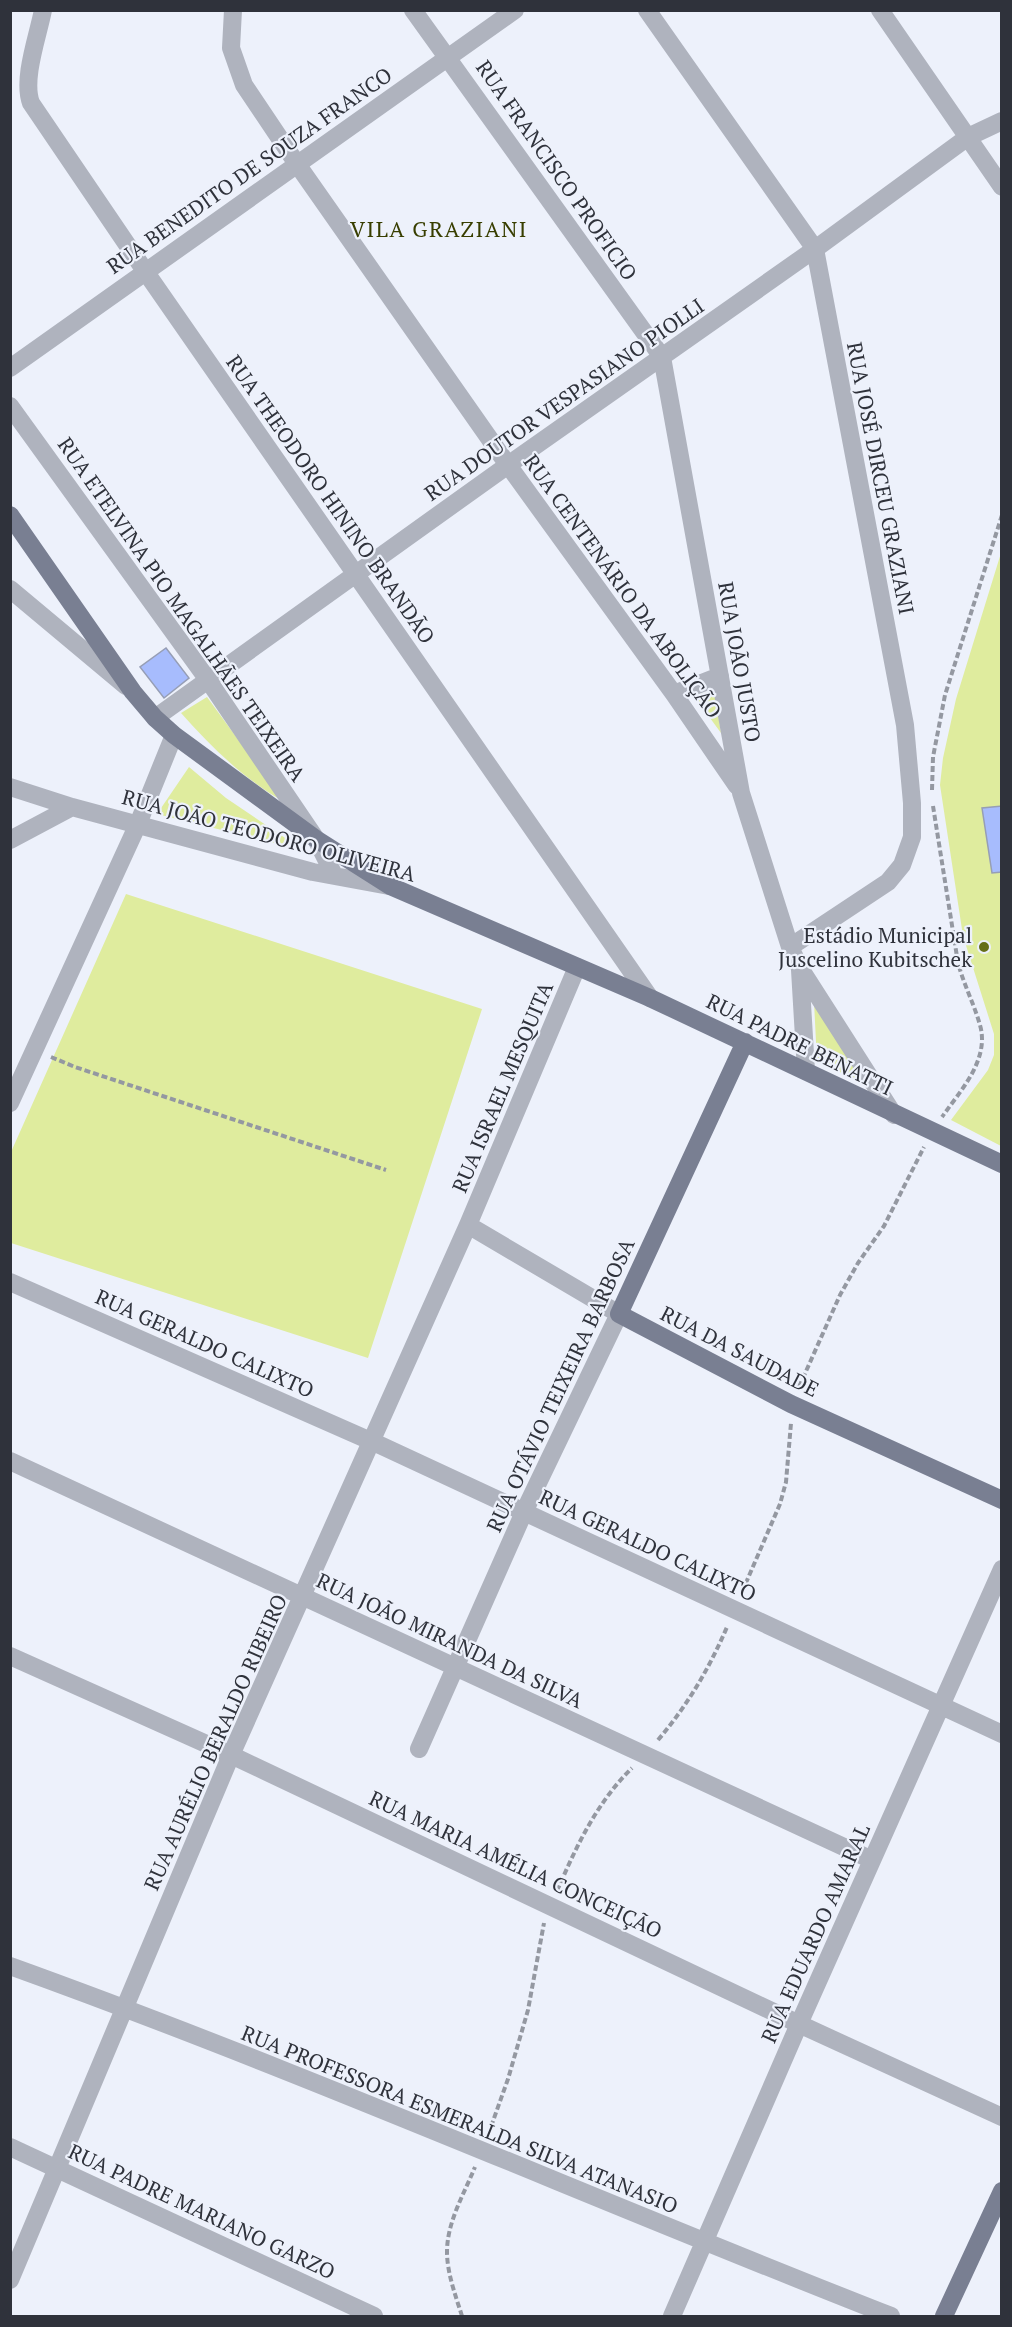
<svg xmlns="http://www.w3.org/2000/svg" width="1012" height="2327" viewBox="0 0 1012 2327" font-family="'PT Serif',serif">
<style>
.green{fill:#dfec9e}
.building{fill:#a7bcfd;stroke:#969eb5;stroke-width:1.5}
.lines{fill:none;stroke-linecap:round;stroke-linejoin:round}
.path{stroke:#9498a1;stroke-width:4;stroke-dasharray:6 3;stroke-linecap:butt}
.minor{stroke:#afb3be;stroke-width:18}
.major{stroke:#797f92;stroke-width:18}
.poi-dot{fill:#656f17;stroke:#edf1fb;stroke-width:2}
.labels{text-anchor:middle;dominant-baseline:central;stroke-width:4.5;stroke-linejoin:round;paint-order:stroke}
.street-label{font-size:21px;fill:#2f323b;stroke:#edf1fb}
.poi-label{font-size:21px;fill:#2f323b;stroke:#edf1fb;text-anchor:end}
.neighbourhood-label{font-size:22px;letter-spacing:1.5px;fill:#383e00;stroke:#edf1fb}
</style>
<rect width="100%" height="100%" fill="#edf1fb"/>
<!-- green -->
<path class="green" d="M1001,553V1146L951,1120L988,1070L994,1055V1034L963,936L940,785L943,758L956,699Z
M714,690L721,733L694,696Z
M207,697L283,801C244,779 211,747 181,713Z
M189,767L226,798L303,850L157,814Z
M126,894L482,1009L368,1358L11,1243V1152Z
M814,1002L865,1084L817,1061Z"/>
<!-- building -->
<path class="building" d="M166,648L189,678L164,698L140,667Z
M1002,806V872L992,873L982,808Z"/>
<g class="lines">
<!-- path -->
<path class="path" d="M932,790L933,757L945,695L1002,515
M933,806L958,963C964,985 974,1004 980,1025C990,1060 960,1091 942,1117
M51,1057L75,1067L386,1170
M799,1387L840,1295L858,1263L884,1226L924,1147
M742,1592L780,1504L786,1482L791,1423
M658,1740C687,1706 709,1669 727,1627
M557,1891C576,1847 597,1802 632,1768
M488,2135L508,2079L528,2010L544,1923
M462,2316C456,2297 447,2273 447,2252C447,2222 464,2194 475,2167"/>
<!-- minor -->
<path class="minor" d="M43,10C38,36 22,79 31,103L145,271L650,998
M233,10L231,48L244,85L297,164L508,465L674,694L737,786
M413,10L662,357L741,793L790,947L800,968L894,1115
M647,10L815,249L905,725L912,803V837L902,865L888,882L790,947
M880,10L1002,187
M10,368L515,10
M10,406L208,680L316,839L334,875
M10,589L126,686
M674,694L720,676
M155,718L508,465L815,249L968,137L1002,121
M10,787L72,807L313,872L389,886
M10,840L72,807
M800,970L806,1071
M10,1103L138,824L174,735
M10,1282L382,1446L1002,1734
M10,1461L872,1860
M10,1656L231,1755L799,2024L1002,2117
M419,1749L524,1512L619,1314L468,1225
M10,1966C307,2073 597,2201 891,2316
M10,2147L374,2316
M10,2280L231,1755L468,1225L577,967
M672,2316L799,2024L1002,1569"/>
<!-- major -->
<path class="major" d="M10,515L133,692L155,718L174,735L316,839L390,886L650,998L1002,1164
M745,1042L619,1314L791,1404L1002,1500
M944,2316L1002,2191"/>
</g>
<!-- markers -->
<circle class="poi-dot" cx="984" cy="947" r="6"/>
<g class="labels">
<!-- street labels -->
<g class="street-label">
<text transform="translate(249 170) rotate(-35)">RUA BENEDITO DE SOUZA FRANCO</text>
<text transform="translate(557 170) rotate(55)">RUA FRANCISCO PROFICIO</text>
<text transform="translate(564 399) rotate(-35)">RUA DOUTOR VESPASIANO PIOLLI</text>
<text transform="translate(881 478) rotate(79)">RUA JOSÉ DIRCEU GRAZIANI</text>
<text transform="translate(331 499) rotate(55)">RUA THEODORO HININO BRANDÃO</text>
<text transform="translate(623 586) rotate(54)">RUA CENTENÁRIO DA ABOLIÇÃO</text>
<text transform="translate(182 609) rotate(55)">RUA ETELVINA PIO MAGALHÃES TEIXEIRA</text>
<text transform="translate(740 662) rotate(80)">RUA JOÃO JUSTO</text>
<text transform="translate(269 835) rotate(15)">RUA JOÃO TEODORO OLIVEIRA</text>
<text transform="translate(800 1044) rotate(26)">RUA PADRE BENATTI</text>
<text transform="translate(502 1087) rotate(-67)">RUA ISRAEL MESQUITA</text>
<text transform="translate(205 1343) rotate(24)">RUA GERALDO CALIXTO</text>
<text transform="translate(740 1351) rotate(27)">RUA DA SAUDADE</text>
<text transform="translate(560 1385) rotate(-65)">RUA OTÁVIO TEIXEIRA BARBOSA</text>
<text transform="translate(648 1545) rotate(25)">RUA GERALDO CALIXTO</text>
<text transform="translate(450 1640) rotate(25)">RUA JOÃO MIRANDA DA SILVA</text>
<text transform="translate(215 1742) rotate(-66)">RUA AURÉLIO BERALDO RIBEIRO</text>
<text transform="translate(516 1864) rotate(25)">RUA MARIA AMÉLIA CONCEIÇÃO</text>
<text transform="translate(815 1933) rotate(-66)">RUA EDUARDO AMARAL</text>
<text transform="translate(460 2119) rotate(22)">RUA PROFESSORA ESMERALDA SILVA ATANASIO</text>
<text transform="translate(202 2211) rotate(25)">RUA PADRE MARIANO GARZO</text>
</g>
<!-- poi labels -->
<g class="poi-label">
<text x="972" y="935">Estádio Municipal<tspan x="972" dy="24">Juscelino Kubitschek</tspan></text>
</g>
<!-- neighbourhood labels -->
<g class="neighbourhood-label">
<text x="439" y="228">VILA GRAZIANI</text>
</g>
</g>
<!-- border -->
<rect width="1012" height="2327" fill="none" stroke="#2f323b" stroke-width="24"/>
</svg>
